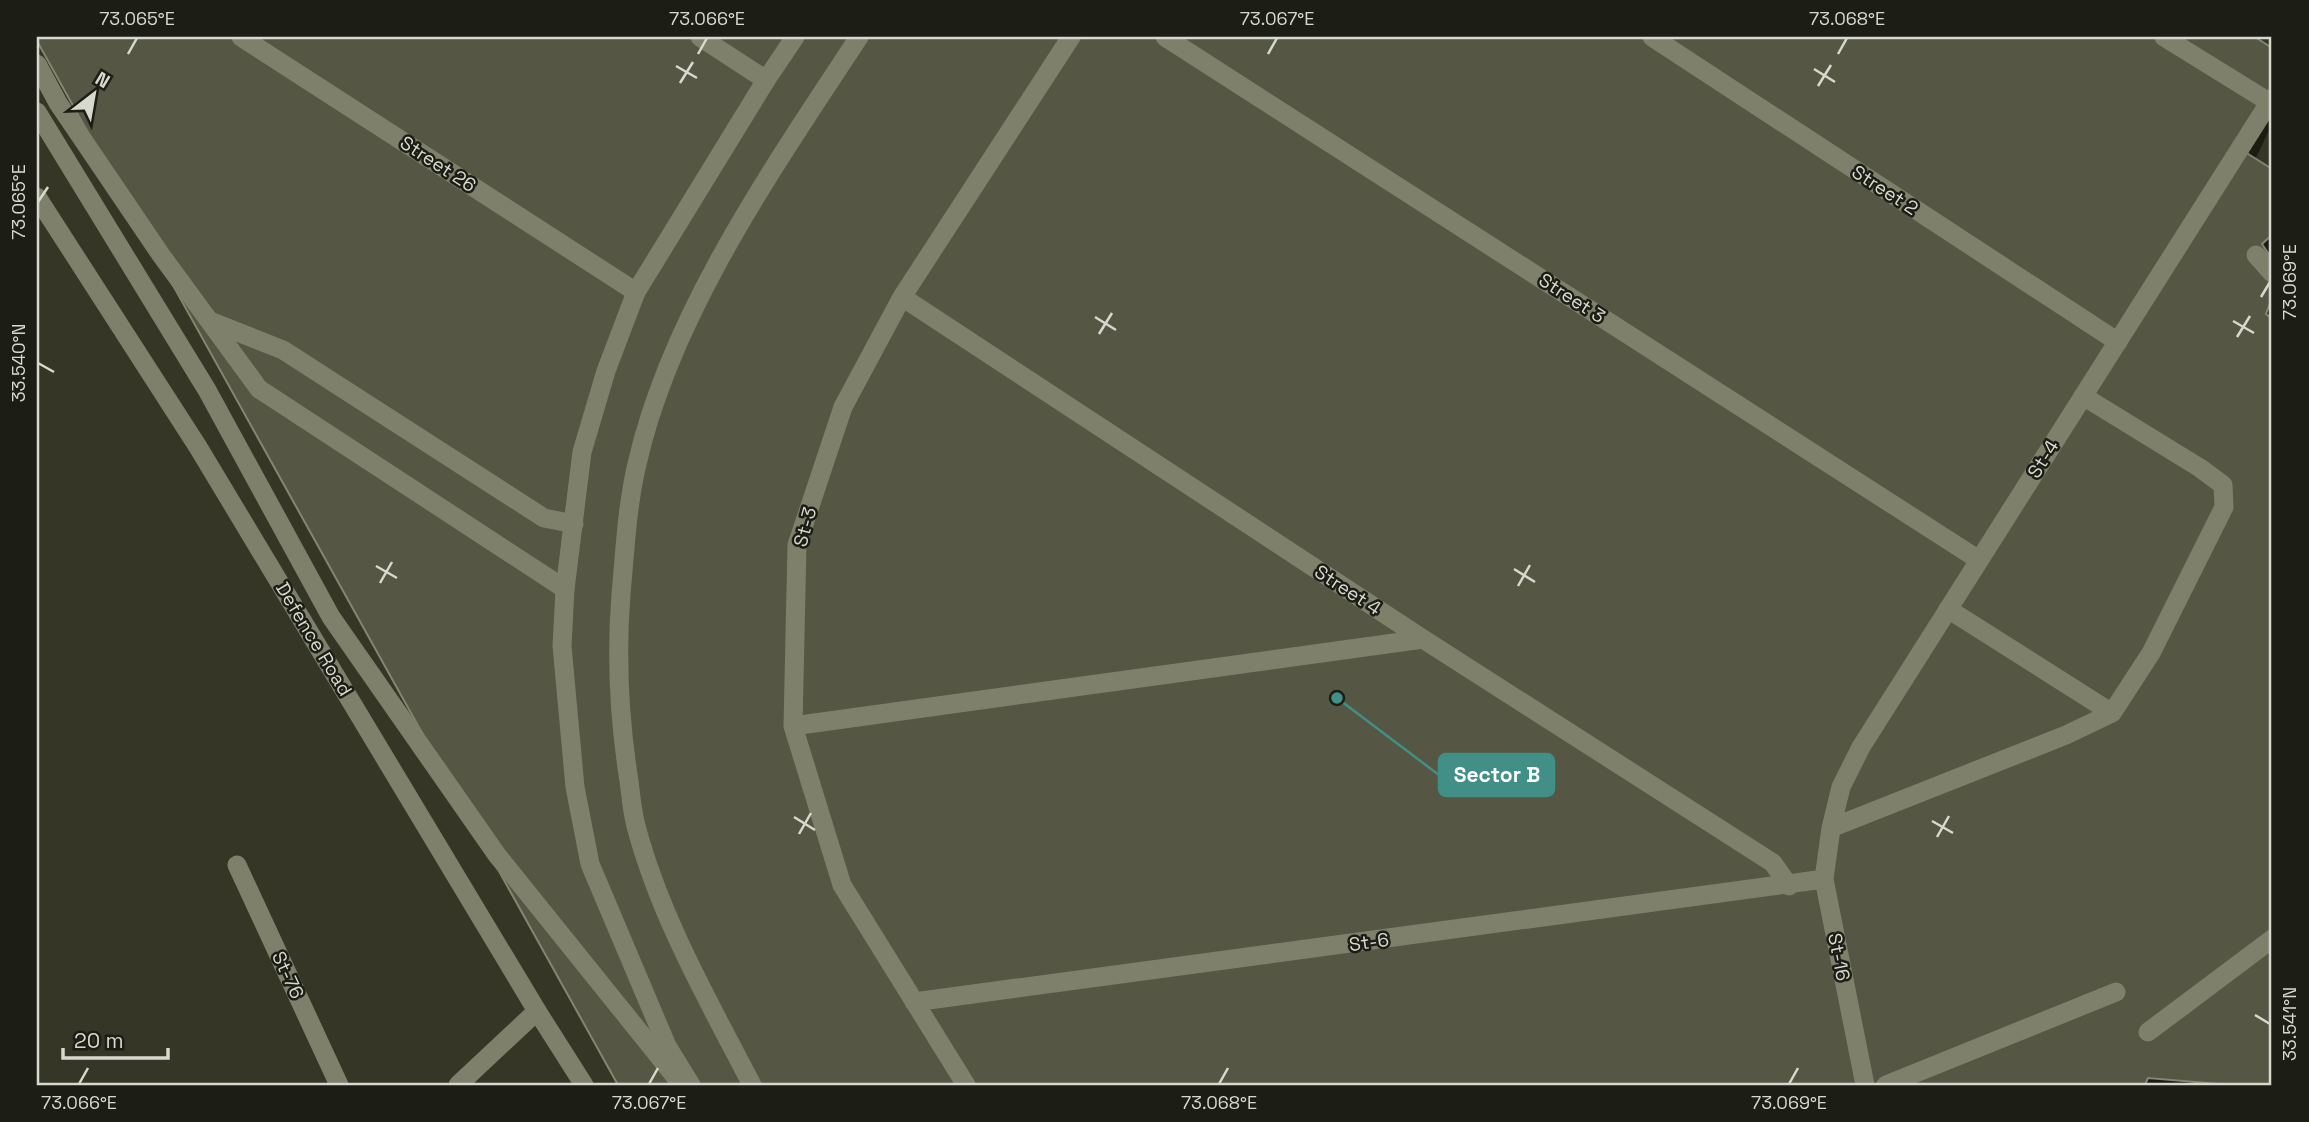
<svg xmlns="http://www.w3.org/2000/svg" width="2309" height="1122" viewBox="0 0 2309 1122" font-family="'Space Grotesk',sans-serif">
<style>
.shadow{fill:#0007}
.building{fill:#555643;stroke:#848672;stroke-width:2}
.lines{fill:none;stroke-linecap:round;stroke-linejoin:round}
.minor{stroke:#7e806c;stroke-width:19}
.tertiary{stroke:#7e806c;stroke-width:19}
.ticks{fill:none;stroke:#d8d9ce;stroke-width:2.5}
.labels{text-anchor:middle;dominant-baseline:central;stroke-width:5;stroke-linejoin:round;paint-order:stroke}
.street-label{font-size:19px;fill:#d8d9ce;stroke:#1c1d15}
.leader{fill:none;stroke:#418f86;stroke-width:2.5}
.callout-dot{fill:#418f86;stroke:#1c1d15;stroke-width:2.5}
.callout{fill:#418f86;stroke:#418f86;stroke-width:2.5}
.callout-label{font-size:21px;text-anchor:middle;font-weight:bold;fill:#fff}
.neatline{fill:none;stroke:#d8d9ce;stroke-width:2.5}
.ticks-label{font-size:18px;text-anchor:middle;fill:#d8d9ce}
</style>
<rect width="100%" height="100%" fill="#353625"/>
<!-- shadow -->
<path class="shadow" d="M37,37H2252L2272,50V124L2255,160L2272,171V253L2270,255L2272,258V1085H620Z"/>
<!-- building -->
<path class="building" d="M37,37H2255L2272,48V97L2245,152L2272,169V235L2262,244L2272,259V298L2266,314L2272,319V1085H2231L2148,1078L2145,1085H618L37,41Z"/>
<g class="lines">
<!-- minor -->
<path class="minor" d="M241,37L636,292
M700,37L766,80
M1165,37L1979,560
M1652,37L2118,342
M2164,37L2269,102
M37,64L58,103L161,255L259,389L565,589
M37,112L207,390L331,617L497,855L682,1085
M37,197L198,447L537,1011
M2256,255L2272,273
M902,297L1423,639L1773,863L1789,886
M210,321L283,350L544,518L574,524
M1948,609L2112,713
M793,726L1423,639
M1831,828L2066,735L2112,713L2151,653L2224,507L2223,485L2200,468L2083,396
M237,865L339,1085
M914,1002L1824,879
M2148,1032L2272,939
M966,1085L842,885L793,726L797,545L843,407L902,297L1071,37
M1865,1085L1824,879L1831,828L1841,787L1861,747L2272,98
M1886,1085L2116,992"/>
<!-- tertiary -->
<path class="tertiary" d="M458,1085L537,1011L584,1085
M691,1085L667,1046L590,864L575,787L562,646L565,589L582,452L606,371L636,292L766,80L795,37
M752,1085C709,1002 660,917 636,826C632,811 631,796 629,781C619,718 616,657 621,594C625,551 627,506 637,464C671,313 775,165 859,37"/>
</g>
<!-- ticks -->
<path class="ticks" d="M128,54L137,38M698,54L707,38M1268,54L1277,38M1838,54L1847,38M676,66L697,78M1814,69L1835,82M680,83L693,62M1818,86L1831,65M38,202L48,187M2261,297L2270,282M1095,317L1116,330M2233,321L2254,333M1099,334L1112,313M2237,337L2250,316M38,363L54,372M376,566L397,578M1514,569L1535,582M380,583L392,562M1518,586L1530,565M794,817L815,830M1932,821L1953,833M799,834L811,813M1937,837L1949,816M2255,1015L2270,1024M79,1084L88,1068M649,1084L658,1068M1219,1084L1228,1068M1789,1084L1798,1068"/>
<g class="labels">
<!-- street labels -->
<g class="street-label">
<text transform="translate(438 164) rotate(33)">Street 26</text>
<text transform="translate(1885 190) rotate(33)">Street 2</text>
<text transform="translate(1572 298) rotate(33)">Street 3</text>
<text transform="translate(2043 459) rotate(-58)">St-4</text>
<text transform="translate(805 527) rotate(-75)">St-3</text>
<text transform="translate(1348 590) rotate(33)">Street 4</text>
<text transform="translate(314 639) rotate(59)">Defence Road</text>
<text transform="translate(1369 942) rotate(-8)">St-6</text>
<text transform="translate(1839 957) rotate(79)">St-16</text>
<text transform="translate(288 975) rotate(65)">St-76</text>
</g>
</g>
<!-- callouts -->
<path class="leader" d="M1337 698L1439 775"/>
<circle class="callout-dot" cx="1337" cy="698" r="7"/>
<rect class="callout" x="1439" y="754" width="115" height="42" rx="7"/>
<g class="callout-label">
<text x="1497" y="782">Sector B</text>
</g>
<!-- border -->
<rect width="2309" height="1122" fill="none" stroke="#1c1d15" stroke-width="77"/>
<!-- north arrow -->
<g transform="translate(94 94) rotate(31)" stroke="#1c1d15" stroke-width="5" paint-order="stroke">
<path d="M0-5L12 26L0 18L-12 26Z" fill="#d8d9ce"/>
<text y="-10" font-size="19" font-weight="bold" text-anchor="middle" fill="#d8d9ce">N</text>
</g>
<!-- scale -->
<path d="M63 1048v10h105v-10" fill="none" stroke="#d8d9ce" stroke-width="3.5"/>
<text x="74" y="1048" font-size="21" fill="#d8d9ce" stroke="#1c1d15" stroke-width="5" paint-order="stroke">20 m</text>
<rect x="38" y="38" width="2232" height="1046" class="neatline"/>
<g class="ticks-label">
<text x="137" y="25">73.065°E</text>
<text x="707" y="25">73.066°E</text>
<text x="1277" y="25">73.067°E</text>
<text x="1847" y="25">73.068°E</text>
<text transform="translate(19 202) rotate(-90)" y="6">73.065°E</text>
<text transform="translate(2290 282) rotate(-90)" y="6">73.069°E</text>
<text transform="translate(19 363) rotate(-90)" y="6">33.540°N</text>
<text transform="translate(2290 1024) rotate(-90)" y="6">33.541°N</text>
<text x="79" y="1109">73.066°E</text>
<text x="649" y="1109">73.067°E</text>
<text x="1219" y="1109">73.068°E</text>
<text x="1789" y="1109">73.069°E</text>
</g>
</svg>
